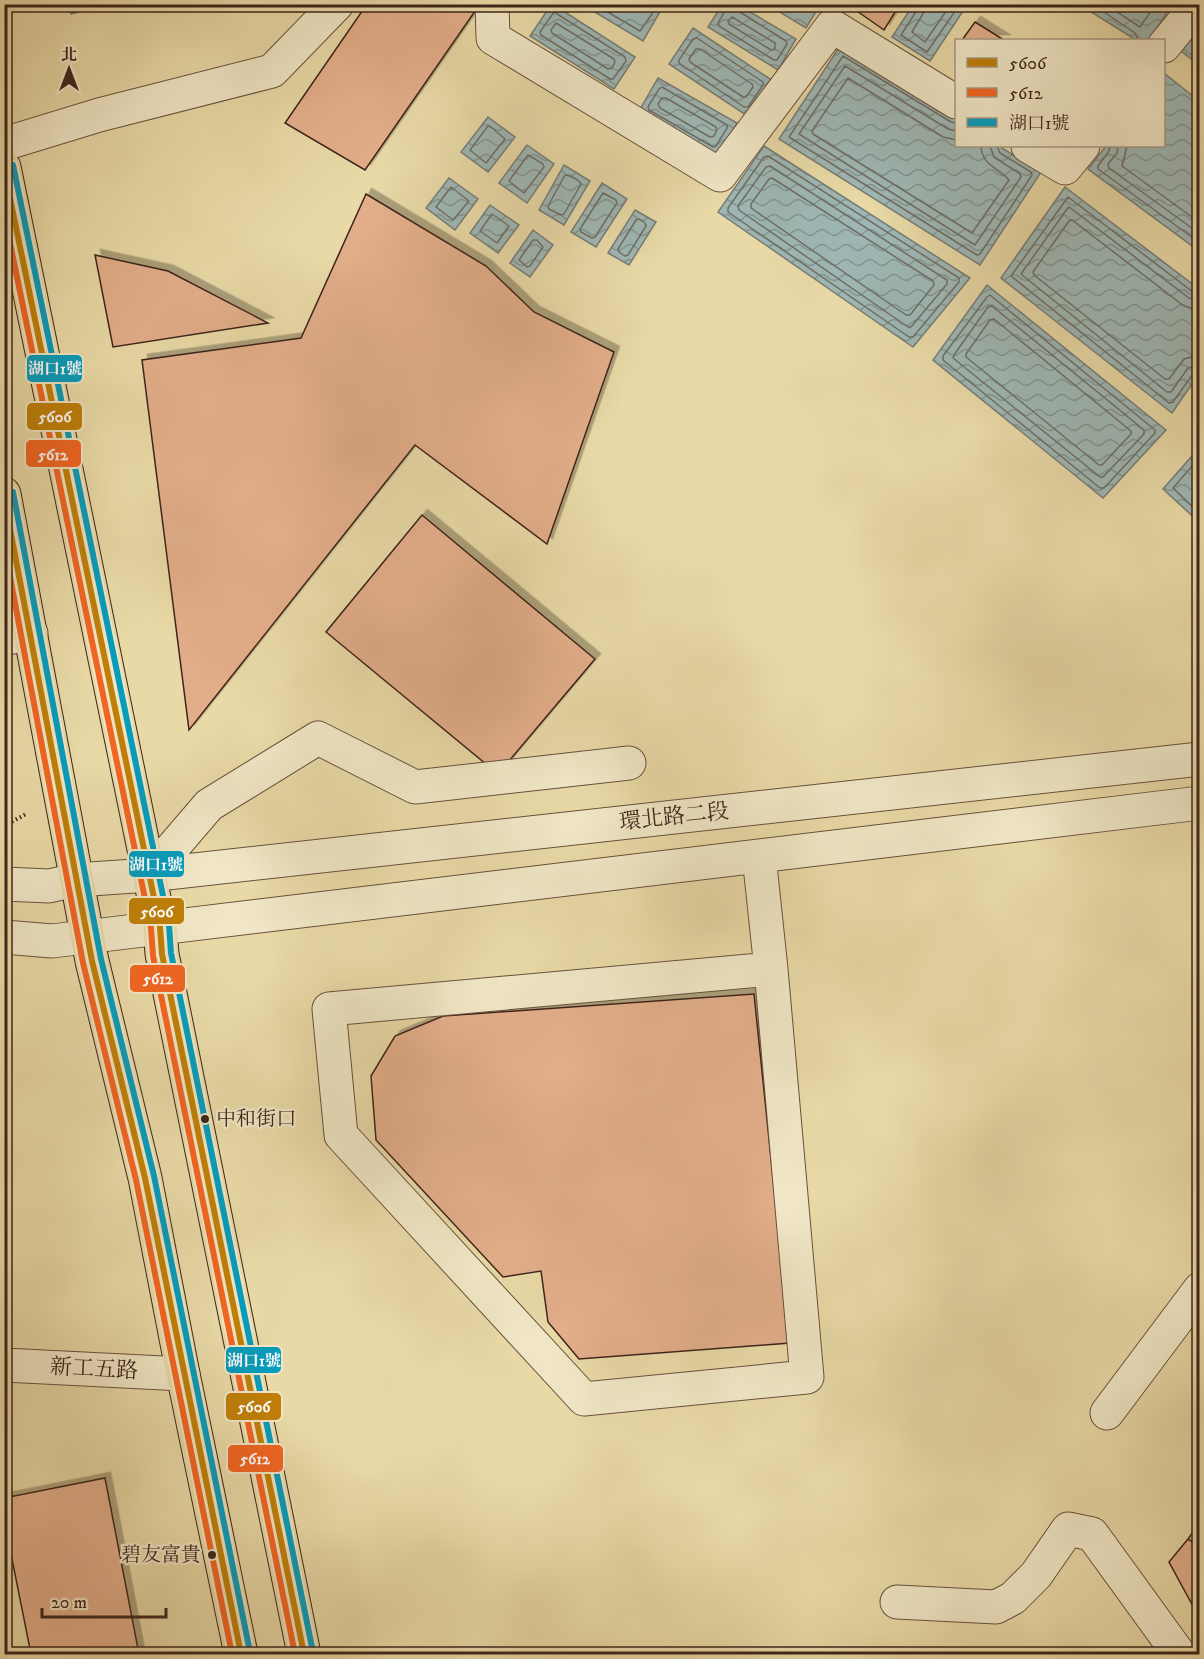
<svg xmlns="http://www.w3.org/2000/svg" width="1204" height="1659" viewBox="0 0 1204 1659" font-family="'IM FELL DW Pica','Noto Serif TC',serif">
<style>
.water{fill:url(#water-waves);stroke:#777c76;stroke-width:1.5}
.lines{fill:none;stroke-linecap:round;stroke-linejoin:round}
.shore{stroke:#6e6e67;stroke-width:1.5}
.building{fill:#e2ae8a;stroke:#3d241a;stroke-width:1.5;filter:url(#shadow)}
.minor-casing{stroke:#68513d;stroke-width:35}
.major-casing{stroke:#3d241a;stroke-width:35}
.path{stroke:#3d241a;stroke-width:4;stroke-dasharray:1.5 3;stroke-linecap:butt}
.minor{stroke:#f0e6c5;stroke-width:33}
.major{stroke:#e8d9a6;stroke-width:33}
.bus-1-casing{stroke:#f0e6c5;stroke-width:10}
.bus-2-casing{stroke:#f0e6c5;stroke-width:10}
.bus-3-casing{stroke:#f0e6c5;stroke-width:10}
.bus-1{stroke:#bf7f08;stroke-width:6}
.bus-2{stroke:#f26522;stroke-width:6}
.bus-3{stroke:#069cbc;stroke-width:6}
.bus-dot{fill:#3d241a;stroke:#f0e6c5;stroke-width:2}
.labels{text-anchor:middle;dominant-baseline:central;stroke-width:4.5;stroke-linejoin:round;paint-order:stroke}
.bus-label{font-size:20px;fill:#3d241a;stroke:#f0e6c5;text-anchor:start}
.street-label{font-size:22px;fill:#3d241a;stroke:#f0e6c5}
.line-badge{stroke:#f0e6c5;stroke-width:2}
.badge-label{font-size:16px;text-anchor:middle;font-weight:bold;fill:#fff}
</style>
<defs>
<pattern id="water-waves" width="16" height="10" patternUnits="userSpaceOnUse" patternTransform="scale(1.5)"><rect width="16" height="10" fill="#9eb7b4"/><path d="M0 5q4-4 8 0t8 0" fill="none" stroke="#829592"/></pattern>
<filter id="shadow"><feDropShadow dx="5.5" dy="-5.5" stdDeviation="0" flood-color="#0004"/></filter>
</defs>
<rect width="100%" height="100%" fill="#e8d9a6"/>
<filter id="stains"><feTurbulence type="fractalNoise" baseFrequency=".00333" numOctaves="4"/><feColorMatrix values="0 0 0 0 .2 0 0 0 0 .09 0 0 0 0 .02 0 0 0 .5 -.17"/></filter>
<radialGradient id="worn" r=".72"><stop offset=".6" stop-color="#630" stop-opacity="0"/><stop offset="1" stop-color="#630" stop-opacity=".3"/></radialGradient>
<!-- water -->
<path class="water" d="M69,4H105V5L71,14Z
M551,5H554L635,57L614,89L530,36Z
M583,5H651L661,10L643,41Z
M722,5H738L796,39L778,70L708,27Z
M768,5H820L806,28Z
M913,5H967L930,61L892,37Z
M1080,5H1172L1149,40H1136Z
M1199,24V65L1181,51Z
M693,28L773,81L749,117L669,64Z
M840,46L956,119V146H999L1041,172L980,265L779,139Z
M1164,73L1199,101V251L1088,169L1106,146H1164Z
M658,78L737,123L718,157L639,111Z
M488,117L515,137L488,172L461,152Z
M527,145L554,164L527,203L499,183Z
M764,146L970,278L913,347L718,212Z
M564,165L590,181L564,225L539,210Z
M449,178L478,199L455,230L426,208Z
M602,183L627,199L596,247L571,232Z
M1065,187L1199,289V374L1172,413L1001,278Z
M490,205L519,225L498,253L470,233Z
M635,210L656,222L629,265L608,253Z
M533,230L553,245L530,277L510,263Z
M987,285L1166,430L1103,498L933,360Z
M1199,448V522L1163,489Z"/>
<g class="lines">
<!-- shore -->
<path class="shore" d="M594,4L640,31L652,14L649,4
M727,4L726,9L718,23L719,26L774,60H777L787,44L786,41L740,12L736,4
M918,4L917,10L901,35L927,52L960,4
M926,4L924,12L912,32L925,42L951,4
M1092,4L1135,33L1138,40
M1105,4L1140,27L1156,4
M554,12L625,57L626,61L613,79H610L541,35L540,32Z
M732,17L775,43V49L771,50L729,24L728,21Z
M556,23L614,59L615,62L612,68L608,69L552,33L551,30Z
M697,38L763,82V85L748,107H744L679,63V60L693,39Z
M696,49H700L752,84L753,87L746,97H743L690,62L689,59Z
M662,87L727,125V128L716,146L713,147L649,110L648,107L659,89Z
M662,98H666L716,127L717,130L714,136L710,137L660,108L658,104Z
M956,123L951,122L843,56L789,137L977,255L980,254L1032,175L1031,172L1000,153L997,146
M488,126L491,127L505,139L486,163L470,150Z
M956,131L948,129L845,66L799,134L975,245L1021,177L1020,174L994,157L990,146
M956,140L943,137L848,78L812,131L813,134L972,233L1009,180C998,167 982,166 981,146
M1110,146L1109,151L1098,166V169L1200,243
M1118,146L1117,153L1108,164L1109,168L1200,234
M1127,146L1122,166L1200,223
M528,155L543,164L544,167L524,193L509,181Z
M768,156L959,278V282L913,337H909L728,212V208L764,157Z
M770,166L947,280V284L911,327H908L739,210L738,206L766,167Z
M565,175C570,175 579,180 581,184L564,214L561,215L549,209L548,206Z
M772,178L933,281L934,285L910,315H906L751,208V204L769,179Z
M451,187L469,201L453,220L436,207Z
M603,193L616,200L617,203L595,237L592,238L581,232L580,229Z
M492,214L509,226L497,243L480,231Z
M639,219L645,223L646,226L628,255L625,256L619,252L618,249L636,220Z
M533,240H537L543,247L530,266L527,267L519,260Z
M1200,293L1193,292L1068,197L1011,276L1169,403L1173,402L1193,374L1200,372
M990,295L1155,430V433L1104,488H1100L943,360V356L987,297Z
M1200,301L1189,298L1069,207L1067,209L1021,274L1167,392H1171L1188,368L1200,364
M992,306L1144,430V434L1103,477H1100L953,358L954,355L988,307Z
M1200,310L1184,306L1072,220L1069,221L1033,272L1034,275L1165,379H1169L1184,359L1200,355
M994,319L1131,431V434L1102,465H1099L966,357V354L990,320Z
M1200,457L1173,488L1200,514"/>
</g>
<!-- building -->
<path class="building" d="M367,4H480L365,170L285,123Z
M847,4H900L884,30Z
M975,22L1004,40H962Z
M366,194L486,266L534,312L614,352L547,544L415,445L189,730L142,360L301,338Z
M95,255L168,271L268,323L113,347Z
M422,515L595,659L498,774L326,632Z
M754,994L790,1343L579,1359L548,1322L541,1271L503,1277L376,1140L371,1076L395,1036L443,1016Z
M105,1478L139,1654H31L4,1519V1498Z
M1200,1522V1547L1188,1539Z
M1188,1539L1200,1547V1619L1169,1562Z"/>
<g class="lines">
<defs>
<path id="minor" d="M492,4L493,38L720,175L832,26L956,102
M1164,46L1198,4
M4,144L99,115L272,71L337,4
M1028,146L1065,168L1083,146
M4,639L31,633
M759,856L771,969L807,1377L584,1399L341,1135L329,1009L771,969
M149,875L209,805L318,738L415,787L629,763
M4,884L49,886L76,880L149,875L1200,759
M4,937L52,941L1200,803
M4,1365L183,1374
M1107,1413L1200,1289
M897,1602L996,1607L1013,1598L1036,1575L1068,1529L1092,1534L1179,1654"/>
<path id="major" d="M4,167L160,927L162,954L304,1654
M4,494L92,961L145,1178L183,1374L241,1654"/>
</defs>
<!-- minor casing -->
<use href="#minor" class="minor-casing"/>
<!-- major casing -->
<use href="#major" class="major-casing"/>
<!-- path -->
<path class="path" d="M4,826L26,814"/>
<!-- minor -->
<use href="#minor" class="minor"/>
<!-- major -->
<use href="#major" class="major"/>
<defs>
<path id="bus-1" d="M4,169L160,927L162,954L304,1654
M4,497L92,961L145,1178L241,1654"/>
<path id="bus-2" d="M4,214L151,928L153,956L295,1654
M4,545L83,963L136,1180L232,1654"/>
<path id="bus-3" d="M13,165L169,925L171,953L313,1652
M13,492L101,959L154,1176L250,1652"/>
</defs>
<!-- bus-1 casing -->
<use href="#bus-1" class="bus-1-casing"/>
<!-- bus-2 casing -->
<use href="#bus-2" class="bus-2-casing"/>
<!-- bus-3 casing -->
<use href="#bus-3" class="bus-3-casing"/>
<!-- bus-1 -->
<use href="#bus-1" class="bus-1"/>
<!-- bus-2 -->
<use href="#bus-2" class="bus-2"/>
<!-- bus-3 -->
<use href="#bus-3" class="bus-3"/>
</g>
<!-- markers -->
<g class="bus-dot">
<circle cx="205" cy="1119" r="5"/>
<circle cx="212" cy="1555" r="5"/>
</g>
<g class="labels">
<!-- bus labels -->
<g class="bus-label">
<text x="216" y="1119">中和街口</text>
<text x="201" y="1555" text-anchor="end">碧友富貴</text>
</g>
<!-- street labels -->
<g class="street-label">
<text transform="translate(674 817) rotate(-6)">環北路二段</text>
<text transform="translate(94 1369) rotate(3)">新工五路</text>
</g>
</g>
<g class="line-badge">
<rect x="26" y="354" width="57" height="29" rx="6" fill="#069cbc"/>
<rect x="26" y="402" width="57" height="29" rx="6" fill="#bf7f08"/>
<rect x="25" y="439" width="57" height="29" rx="6" fill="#f26522"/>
<rect x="128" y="850" width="57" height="28" rx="6" fill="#069cbc"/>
<rect x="128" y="897" width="57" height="28" rx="6" fill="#bf7f08"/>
<rect x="129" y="964" width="57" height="29" rx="6" fill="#f26522"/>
<rect x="225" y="1346" width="57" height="28" rx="6" fill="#069cbc"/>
<rect x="225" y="1392" width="57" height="29" rx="6" fill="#bf7f08"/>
<rect x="227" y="1444" width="57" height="29" rx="6" fill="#f26522"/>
</g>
<g class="badge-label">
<text x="55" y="374">湖口1號</text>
<text x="55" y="422">5606</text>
<text x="53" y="460">5612</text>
<text x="156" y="870">湖口1號</text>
<text x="157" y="917">5606</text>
<text x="158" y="984">5612</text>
<text x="254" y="1366">湖口1號</text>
<text x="254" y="1412">5606</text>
<text x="255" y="1464">5612</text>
</g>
<!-- margin -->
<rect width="1204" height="1659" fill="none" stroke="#e8d9a6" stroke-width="24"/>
<rect x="6" y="6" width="1192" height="1647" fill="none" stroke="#3d241a" stroke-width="3"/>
<rect x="12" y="12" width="1180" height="1635" fill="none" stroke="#3d241a" stroke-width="1.5"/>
<!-- legend -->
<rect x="955" y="39" width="210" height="108" fill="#f0e6c5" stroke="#a89881" stroke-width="1.5"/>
<rect x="967" y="58" width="30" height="9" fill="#bf7f08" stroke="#a89881" stroke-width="1.5"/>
<text x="1009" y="69" font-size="18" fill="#3d241a">5606</text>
<rect x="967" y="88" width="30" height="9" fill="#f26522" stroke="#a89881" stroke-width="1.5"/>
<text x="1009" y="99" font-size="18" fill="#3d241a">5612</text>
<rect x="967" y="118" width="30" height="9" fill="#069cbc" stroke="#a89881" stroke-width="1.5"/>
<text x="1009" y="129" font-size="18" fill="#3d241a">湖口1號</text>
<!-- north arrow -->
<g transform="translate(69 69)" stroke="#f0e6c5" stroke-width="4.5" paint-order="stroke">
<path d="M0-4.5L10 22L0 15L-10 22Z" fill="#3d241a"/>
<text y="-9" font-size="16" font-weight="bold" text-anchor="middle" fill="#3d241a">北</text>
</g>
<!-- scale -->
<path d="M42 1608v9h124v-9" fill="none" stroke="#3d241a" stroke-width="3"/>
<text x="51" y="1608" font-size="18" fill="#3d241a" stroke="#f0e6c5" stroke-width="4.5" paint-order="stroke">20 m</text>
<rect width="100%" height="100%" filter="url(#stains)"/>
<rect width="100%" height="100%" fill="url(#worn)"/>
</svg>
